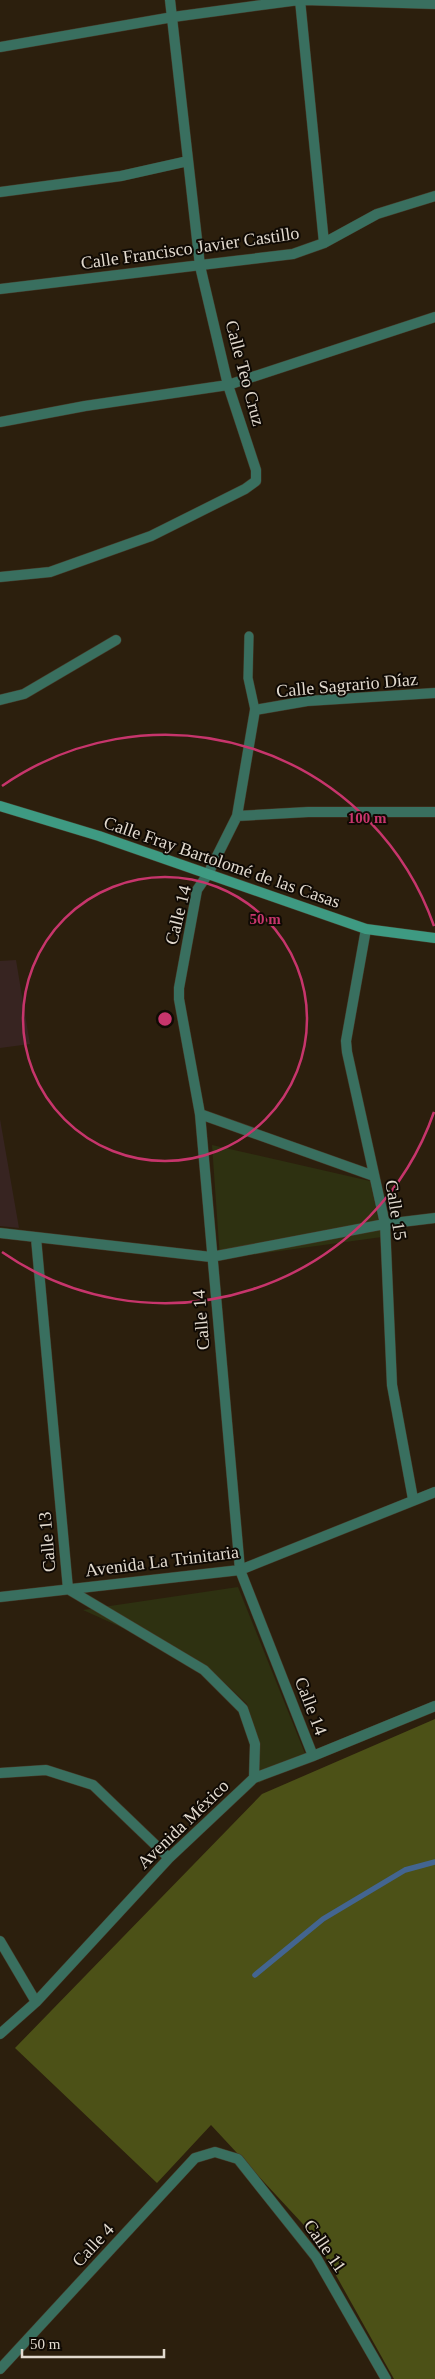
<svg xmlns="http://www.w3.org/2000/svg" width="435" height="2379" viewBox="0 0 435 2379" font-family="Georgia,serif">
<style>
.education{fill:#372421}
.green{fill:#2e3111}
.forest{fill:#4c5117}
.lines{fill:none;stroke-linecap:round;stroke-linejoin:round}
.stream{stroke:#436590;stroke-width:5.5}
.service-casing{stroke:#453928;stroke-width:10}
.minor-casing{stroke:#453928;stroke-width:11}
.secondary-casing{stroke:#453928;stroke-width:11}
.service{stroke:#396f5f;stroke-width:9}
.minor{stroke:#396f5f;stroke-width:10}
.secondary{stroke:#3e9a82;stroke-width:10}
.ring{fill:none;stroke:#c7356c;stroke-width:2.5}
.labels{text-anchor:middle;dominant-baseline:central;stroke-width:4;stroke-linejoin:round;paint-order:stroke}
.street-label{font-size:18px;fill:#e2dacf;stroke:#100a04}
.centre{fill:#c7356c;stroke:#100a04;stroke-width:2.5}
.ring-label{font-size:15px;text-anchor:middle;font-weight:bold;fill:#c7356c;stroke:#100a04;stroke-width:4;stroke-linejoin:round;paint-order:stroke}
</style>
<rect width="100%" height="100%" fill="#2c1f0d"/>
<!-- education -->
<path class="education" d="M16,960L30,1044L0,1048V961Z
M0,1119L19,1228L0,1226Z"/>
<!-- green -->
<path class="green" d="M212,1145L370,1181L382,1237L220,1259Z
M238,1587L306,1756L259,1783L260,1744L247,1704L207,1666L83,1610Z"/>
<!-- forest -->
<path class="forest" d="M435,1719V2379H394L314,2236L211,2125L157,2183L15,2048L262,1794Z"/>
<g class="lines">
<!-- stream -->
<path class="stream" d="M255,1975L323,1919L405,1870L435,1862"/>
<defs>
<path id="service" d="M249,636L248,678L255,710"/>
<path id="minor" d="M300,0L324,243
M304,0L435,4
M0,47L173,17L299,0
M0,192L121,176L188,161
M0,289L293,254L324,243L377,214L435,196
M0,422L85,406L228,385L435,317
M0,577L50,572L151,536L245,489L256,481V470L228,385L200,266L170,0
M0,700L24,694L116,640
M237,816L308,812H435
M366,929L346,1041L347,1052L385,1224L392,1385L413,1499
M200,1114L374,1176
M0,1233L211,1257L385,1224L435,1218
M36,1238L68,1589L204,1670L243,1709L255,1744L254,1778
M0,1597L240,1570L435,1492
M313,1756L240,1570L200,1114L179,999V988L197,890L208,874L237,816L255,710L307,701L435,693
M0,1773L46,1770L93,1785L169,1858
M0,1941L36,2002
M0,2034L36,2002L169,1858L254,1778L313,1756L435,1706
M0,2369L195,2158L215,2152L238,2159L316,2257L386,2379"/>
<path id="secondary" d="M0,806L99,836L366,929L435,938"/>
</defs>
<!-- service casing -->
<use href="#service" class="service-casing"/>
<!-- minor casing -->
<use href="#minor" class="minor-casing"/>
<!-- secondary casing -->
<use href="#secondary" class="secondary-casing"/>
<!-- service -->
<use href="#service" class="service"/>
<!-- minor -->
<use href="#minor" class="minor"/>
<!-- secondary -->
<use href="#secondary" class="secondary"/>
</g>
<!-- distance rings -->
<g class="ring">
<circle cx="165" cy="1019" r="142"/>
<path d="M434 1112A285 285 0 0 1 2 1252M2 786A285 285 0 0 1 434 926"/>
</g>
<g class="labels">
<!-- street labels -->
<g class="street-label">
<text transform="translate(190 248) rotate(-8)">Calle Francisco Javier Castillo</text>
<text transform="translate(245 373) rotate(75)">Calle Teo Cruz</text>
<text transform="translate(347 685) rotate(-5)">Calle Sagrario Díaz</text>
<text transform="translate(222 862) rotate(19)">Calle Fray Bartolomé de las Casas</text>
<text transform="translate(178 915) rotate(-76)">Calle 14</text>
<text transform="translate(396 1210) rotate(81)">Calle 15</text>
<text transform="translate(201 1320) rotate(-95)">Calle 14</text>
<text transform="translate(47 1542) rotate(-95)">Calle 13</text>
<text transform="translate(162 1561) rotate(-7)">Avenida La Trinitaria</text>
<text transform="translate(311 1706) rotate(69)">Calle 14</text>
<text transform="translate(183 1824) rotate(-44)">Avenida México</text>
<text transform="translate(93 2245) rotate(-47)">Calle 4</text>
<text transform="translate(325 2246) rotate(55)">Calle 11</text>
</g>
</g>
<circle cx="165" cy="1019" r="8" class="centre"/>
<g class="ring-label">
<text x="367" y="823">100 m</text>
<text x="265" y="924">50 m</text>
</g>
<!-- scale -->
<path d="M22 2349v8h142v-8" fill="none" stroke="#e2dacf" stroke-width="2.5"/>
<text x="30" y="2349" font-size="15" fill="#e2dacf" stroke="#100a04" stroke-width="4" paint-order="stroke">50 m</text>
</svg>
